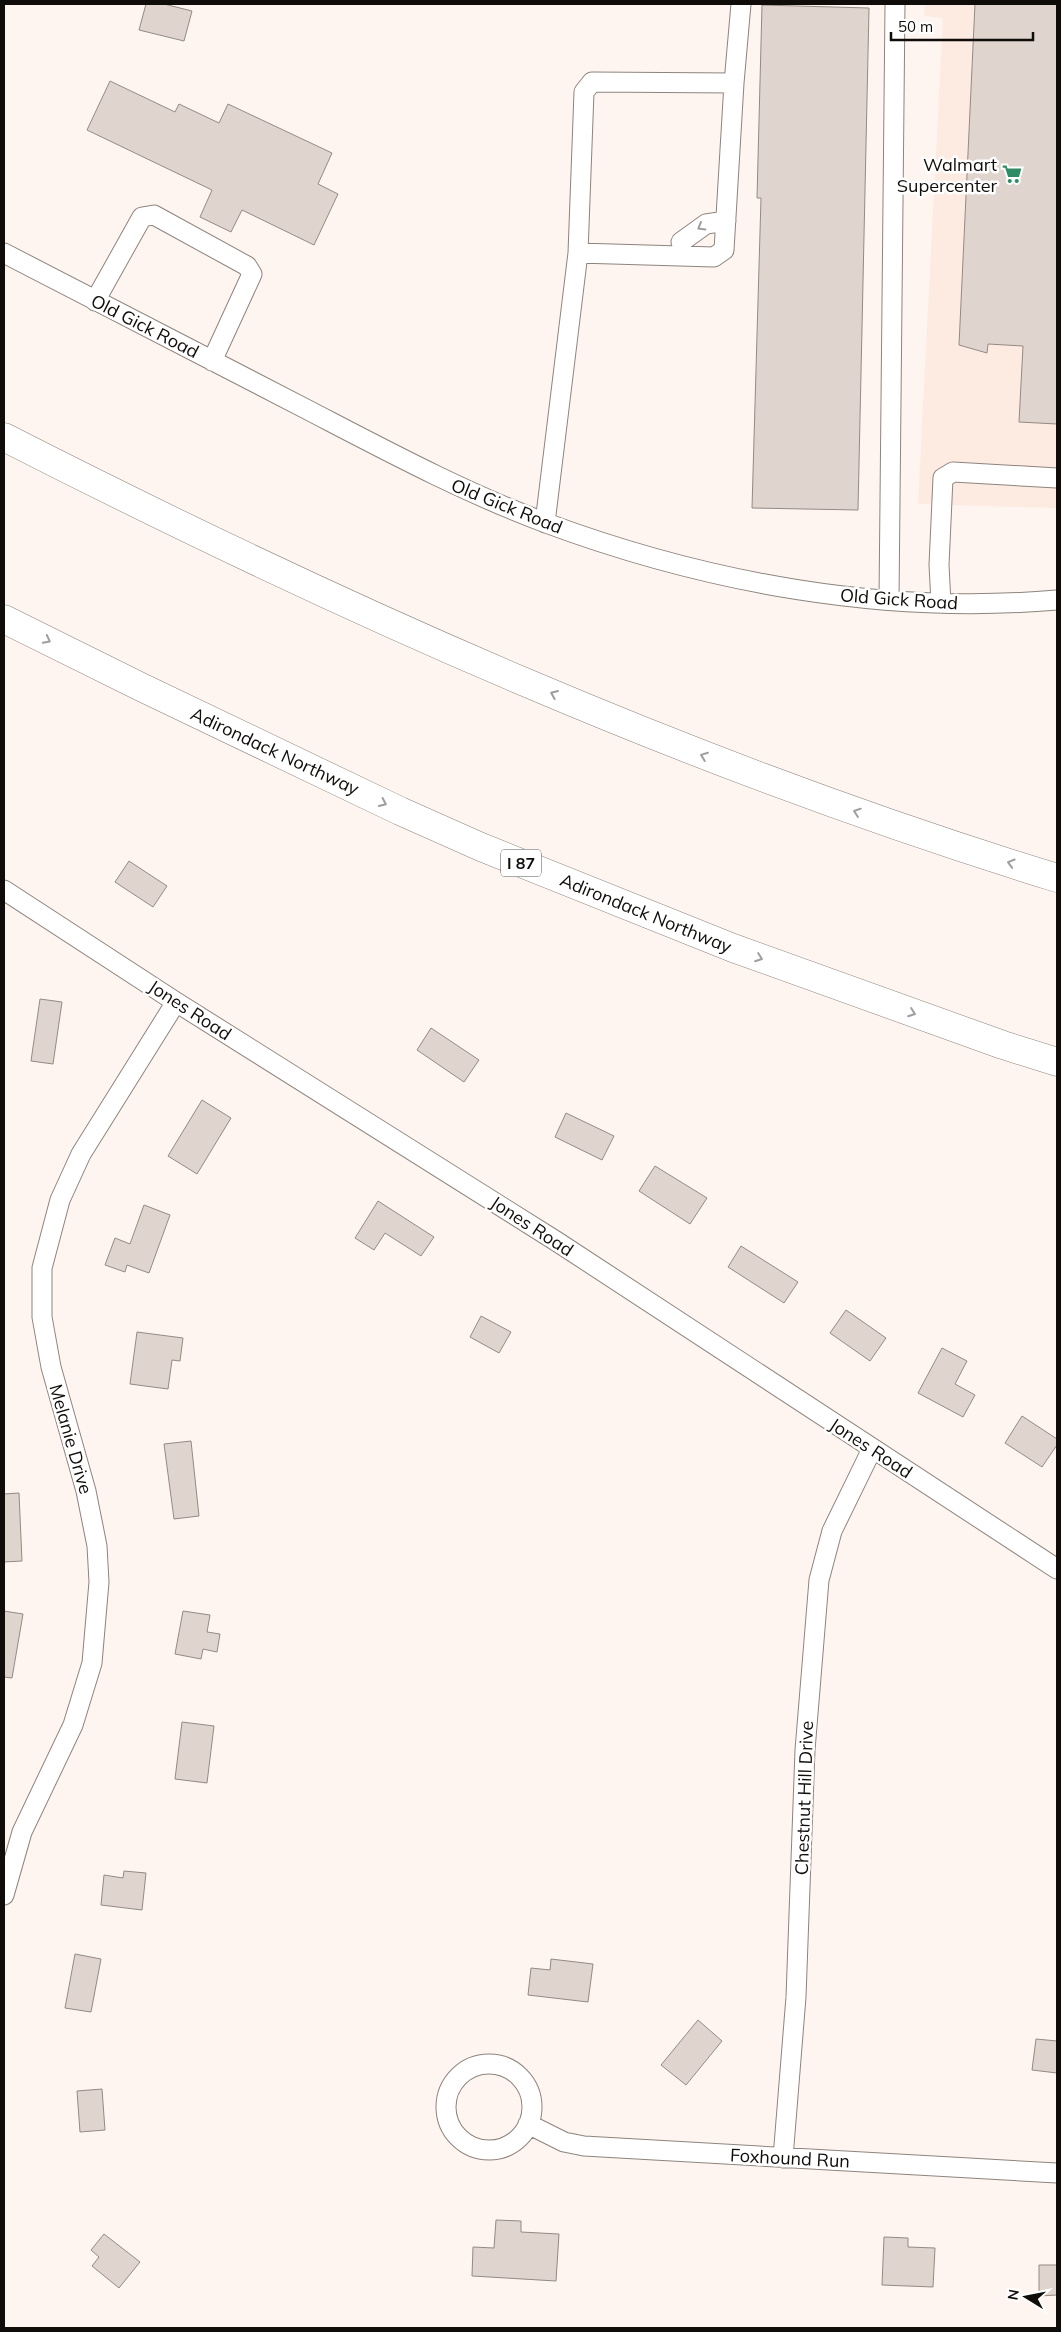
<svg xmlns="http://www.w3.org/2000/svg" width="1061" height="2332" viewBox="0 0 1061 2332" font-family="Mulish,sans-serif">
<style>
.built{fill:#fdeae0}
.building{fill:#e0d5ce;stroke:#948a84}
.lines{fill:none;stroke-linecap:round;stroke-linejoin:round}
.minor-casing{stroke:#8e847e;stroke-width:21}
.highway-casing{stroke:#8e847e;stroke-width:29}
.minor{stroke:#fff;stroke-width:19}
.highway{stroke:#fff;stroke-width:28}
.oneway{stroke:#9f9e9d}
.labels{text-anchor:middle;dominant-baseline:central;stroke-width:5;stroke-linejoin:round;paint-order:stroke}
.shield{fill:#fff;stroke:#575554;stroke-width:1}
.shield-label{font-size:16px;font-weight:bold;fill:#0f0c0a}
.poi-label{font-size:18px;fill:#0f0c0a;stroke:#fff;text-anchor:end}
.street-label{font-size:18px;fill:#0f0c0a;stroke:#fff}
</style>
<rect width="100%" height="100%" fill="#fef5f0"/>
<!-- built -->
<path class="built" d="M925,4H1057V508L918,504L943,18L924,16Z"/>
<!-- building -->
<path class="building" d="M146,4H164L192,11L184,41L139,30Z
M975,4H1057V424L1019,422L1023,346L988,344L987,353L959,345Z
M762,5L869,8L858,510L752,508L761,198H757Z
M110,81L175,112L179,104L219,123L228,104L332,153L318,184L338,194L314,245L242,210L231,232L200,217L212,190L87,130Z
M129,861L167,886L153,907L115,882Z
M40,999L62,1002L53,1064L31,1061Z
M431,1028L479,1060L464,1082L417,1050Z
M202,1100L231,1118L197,1174L168,1156Z
M566,1113L614,1136L602,1160L555,1137Z
M655,1166L707,1198L690,1224L639,1191Z
M378,1201L434,1237L421,1256L385,1233L374,1250L355,1238Z
M144,1205L170,1215L149,1273L127,1265L125,1272L105,1265L115,1238L130,1244Z
M741,1246L798,1282L784,1303L728,1267Z
M846,1310L886,1338L870,1361L830,1333Z
M481,1316L511,1332L499,1353L470,1337Z
M137,1332L183,1338L180,1361L172,1360L168,1389L130,1384Z
M942,1348L967,1361L955,1384L975,1395L963,1417L918,1393Z
M1022,1416L1057,1439V1445L1042,1467L1005,1443Z
M191,1441L199,1516L174,1519L164,1444Z
M19,1493L22,1561L4,1562V1494Z
M4,1611L23,1614L12,1678L4,1677Z
M183,1611L210,1615L207,1632L220,1634L217,1652L203,1649L201,1659L175,1654Z
M182,1722L214,1726L207,1783L175,1779Z
M124,1871L146,1873L142,1910L101,1905L104,1875L123,1878Z
M75,1954L101,1959L91,2012L65,2008Z
M551,1959L593,1964L588,2002L528,1995L531,1968L550,1970Z
M698,2020L722,2041L686,2085L661,2065Z
M1036,2039L1057,2041V2073L1032,2070Z
M102,2089L105,2130L80,2132L77,2091Z
M496,2220L521,2221V2232L559,2234L556,2281L472,2276L473,2247L494,2248Z
M104,2234L140,2262L119,2288L92,2266L99,2257L91,2250Z
M884,2237L908,2238V2247L935,2248L933,2287L882,2285Z
M1039,2265H1057V2295L1039,2296Z"/>
<g class="lines">
<defs>
<path id="minor" d="M734,83L741,4
M681,242L706,224L726,221
M4,253C104,305 205,357 306,409C385,450 463,492 546,523C708,583 884,615 1057,600
M95,301L142,217L154,215L247,266L252,274L212,361
M545,523L578,253L584,92L592,82L734,83L724,250L714,257L578,253
M889,600L895,4
M941,603L939,565L943,478L953,472L1057,478
M4,890L176,1002L556,1241L1057,1569
M4,1895L22,1832L73,1725L92,1663L99,1582L97,1546L86,1491L51,1367L42,1317V1268L60,1200L81,1154L176,1002
M446 2107a43 43 0 1 1 86 0a43 43 0 1 1-86 0Z
M528,2124L564,2142L584,2146L1057,2173
M783,2158L796,1997L805,1750L819,1580L832,1531L872,1449"/>
<path id="highway" d="M4,437C343,610 692,766 1057,878
M4,619L141,687L400,811L481,847L733,948L1003,1045L1057,1062"/>
</defs>
<!-- minor casing -->
<use href="#minor" class="minor-casing"/>
<!-- highway casing -->
<use href="#highway" class="highway-casing"/>
<!-- minor -->
<use href="#minor" class="minor"/>
<!-- highway -->
<use href="#highway" class="highway"/>
</g>
<!-- one-way arrows -->
<defs><path id="oneway-chevron" d="M-2-3.5L2.5 0L-2 3.5" fill="none" stroke-width="1.6" stroke-linecap="round" stroke-linejoin="round" transform="scale(1.25)"/></defs>
<g class="oneway">
<use href="#oneway-chevron" transform="translate(701 227) rotate(150)"/>
<use href="#oneway-chevron" transform="translate(47 640) rotate(27)"/>
<use href="#oneway-chevron" transform="translate(554 694) rotate(-157)"/>
<use href="#oneway-chevron" transform="translate(704 756) rotate(-159)"/>
<use href="#oneway-chevron" transform="translate(383 803) rotate(25)"/>
<use href="#oneway-chevron" transform="translate(857 812) rotate(-161)"/>
<use href="#oneway-chevron" transform="translate(1011 863) rotate(-163)"/>
<use href="#oneway-chevron" transform="translate(759 958) rotate(20)"/>
<use href="#oneway-chevron" transform="translate(912 1013) rotate(20)"/>
</g>
<!-- icons -->
<defs>
<symbol id="supermarket-bare" viewBox="-9 -9 18 18"><path d="M-6-5.5h2.5l.6 2H6L4.5 2H-2.5L-4.4-4H-6ZM-1.5 3.2a1.3 1.3 0 1 0 .1 0ZM3 3.2a1.3 1.3 0 1 0 .1 0Z" fill="#2e8c64" stroke="#fff" stroke-width="2.5" paint-order="stroke"/></symbol>
</defs>
<g fill-rule="evenodd">
<use href="#supermarket-bare" x="998" y="160" width="28" height="28"/>
</g>
<g class="labels">
<!-- shield labels -->
<rect class="shield" x="501" y="849.5" width="40" height="27" rx="4"/>
<g class="shield-label">
<text x="521" y="863">I 87</text>
</g>
<!-- poi labels -->
<g class="poi-label">
<text x="997" y="164">Walmart<tspan x="997" dy="21">Supercenter</tspan></text>
</g>
<!-- street labels -->
<g class="street-label">
<text transform="translate(145 326) rotate(27)">Old Gick Road</text>
<text transform="translate(507 506) rotate(22)">Old Gick Road</text>
<text transform="translate(899 599) rotate(4)">Old Gick Road</text>
<text transform="translate(275 751) rotate(25)">Adirondack Northway</text>
<text transform="translate(646 913) rotate(22)">Adirondack Northway</text>
<text transform="translate(190 1010) rotate(33)">Jones Road</text>
<text transform="translate(532 1226) rotate(33)">Jones Road</text>
<text transform="translate(71 1439) rotate(74)">Melanie Drive</text>
<text transform="translate(871 1448) rotate(33)">Jones Road</text>
<text transform="translate(804 1798) rotate(-88)">Chestnut Hill Drive</text>
<text transform="translate(790 2158) rotate(3)">Foxhound Run</text>
</g>
</g>
<!-- border -->
<rect width="1061" height="2332" fill="none" stroke="#0f0c0a" stroke-width="10"/>
<!-- north arrow -->
<g transform="translate(1026 2297) rotate(280)" stroke="#ffffff" stroke-width="4" paint-order="stroke">
<path d="M0-4L9 19L0 12L-9 19Z" fill="#0f0c0a"/>
<text y="-8" font-size="14" font-weight="bold" text-anchor="middle" fill="#0f0c0a">N</text>
</g>
<!-- scale -->
<path d="M891 32v8h142v-8" fill="none" stroke="#0f0c0a" stroke-width="2.5"/>
<text x="898" y="32" font-size="15" fill="#0f0c0a" stroke="#ffffff" stroke-width="4" paint-order="stroke">50 m</text>
</svg>
